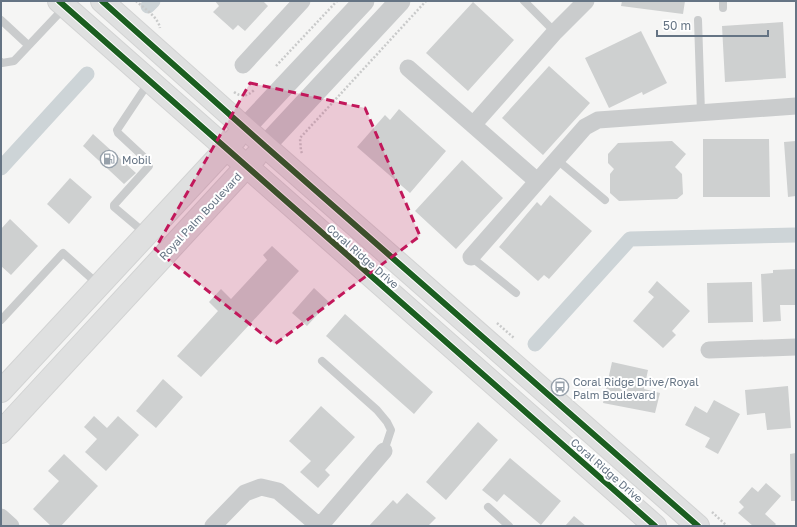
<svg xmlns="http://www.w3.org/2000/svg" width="797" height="527" viewBox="0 0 797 527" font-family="'Golos Text',sans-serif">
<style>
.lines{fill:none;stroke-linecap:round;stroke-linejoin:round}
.canal{stroke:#cdd4d7;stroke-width:15}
.building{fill:#ced0d0}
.secondary-casing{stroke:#d2d3d3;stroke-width:24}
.path{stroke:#c9caca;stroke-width:2.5;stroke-dasharray:2 2;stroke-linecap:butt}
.service{stroke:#cacccd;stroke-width:8}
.minor{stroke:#cacccd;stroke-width:17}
.tertiary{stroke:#cacccd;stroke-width:21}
.secondary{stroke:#dfe0e0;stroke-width:22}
.cycleway-casing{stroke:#fff;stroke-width:8}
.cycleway{stroke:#1b5e20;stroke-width:6}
.marked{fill:#c2185b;fill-opacity:0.2;stroke:#c2185b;stroke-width:3;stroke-dasharray:8 5;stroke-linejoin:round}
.labels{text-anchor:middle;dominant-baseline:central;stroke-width:4;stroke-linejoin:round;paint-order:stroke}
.poi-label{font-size:11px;fill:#657484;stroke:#fff;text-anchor:start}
.street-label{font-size:11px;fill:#657484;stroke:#fff}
</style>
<rect width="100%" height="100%" fill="#f5f5f4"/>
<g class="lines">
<!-- canal -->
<path class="canal" d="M148,6L153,1
M1,168L87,74
M535,344L630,239L796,235"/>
</g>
<!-- building -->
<path class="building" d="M215,1H263L268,6L245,31L238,25L233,30L213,12L219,6Z
M622,1H685L683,14L621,6Z
M473,2L514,40L468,91L426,53Z
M783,22L786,78L725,82L722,26Z
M641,31L667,83L643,95L642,92L609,108L585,58Z
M549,66L590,103L543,155L502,118Z
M399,109L446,151L410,193L357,147L385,115L390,120Z
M93,134L136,173L124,184L83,146Z
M703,139H769L770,197H703Z
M672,141L686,154L675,167L682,174L683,194L677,199L619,201L610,193V174L614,169L608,163V154L618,143Z
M796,141V196L788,197L784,142Z
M462,160L503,198L456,249L415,211Z
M70,178L92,197L69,224L47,204Z
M550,195L592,231L549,279L544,275L538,281L499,247L537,202L541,206Z
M10,219L38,246L11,275L1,266V229Z
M272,246L299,271L201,377L177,356L218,311L209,302L221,289L231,299L267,260L263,255Z
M796,269V305H780L781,321L763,322L761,274L773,273V270Z
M657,281L690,311L672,331L676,335L663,348L633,321L654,297L648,292Z
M752,282L753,322L708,323L707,283Z
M314,288L329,302L307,326L292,313Z
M345,314L433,392L414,414L326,336Z
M612,362L648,370L644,389L660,393L655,413L603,403Z
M163,379L183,397L156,428L136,411Z
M788,386L791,428L767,430L765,413L747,415L745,390Z
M714,400L740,414L718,454L705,447L710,438L685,425L695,406L707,413Z
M321,406L355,437L325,470L330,475L318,488L300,472L311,461L289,441Z
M94,416L107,428L118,416L139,435L106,471L85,452L97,439L84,427Z
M478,422L498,440L446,500L426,482Z
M796,453V501H791L790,454Z
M64,454L98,486L61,526H51L33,509L59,481L48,471Z
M510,458L561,501L541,525L504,494L497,502L482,490Z
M766,483L781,496L765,514L776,524L774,526H753L738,513L744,507L739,502L752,487L758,492Z
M407,493L436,518L428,526H369L393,500L397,504Z
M574,516L586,526H565Z"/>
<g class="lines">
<defs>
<path id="secondary" d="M59,1L655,526
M102,1L265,146L698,526
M1,391L236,138
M1,432L256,156"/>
</defs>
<!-- secondary casing -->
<use href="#secondary" class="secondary-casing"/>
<!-- path -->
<path class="path" d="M136,1C145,9 158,17 160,28
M276,66L337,1
M234,92C241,97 247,97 254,90
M302,153L301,151L300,138L426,1
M497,323L514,338
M712,512L727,526"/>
<!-- service -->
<path class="service" d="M524,1L555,32
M723,1V8
M1,20L28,45
M698,20L701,113
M1,62L2,63L14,61L65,7
M556,159L605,200
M146,234L114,207V205L149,166L148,161L118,133L117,130L145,88L150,82
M471,257L516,293
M1,320L63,253L99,285
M322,361L377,410L387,422L391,430L384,451
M488,507L509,526"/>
<!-- minor -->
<path class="minor" d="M243,65L302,1
M408,68L537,181
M473,125L555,32L586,1
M471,257L585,127L598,120L796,106
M709,350L796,347
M1,517L11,526
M213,526L245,493L261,487L278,491L319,526
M320,526L384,451"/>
<!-- tertiary -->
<path class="tertiary" d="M245,128L364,1
M265,146L400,1"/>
<!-- secondary -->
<use href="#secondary" class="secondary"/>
<defs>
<path id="cycleway" d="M59,1L655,526
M102,1L265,146L698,526"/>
</defs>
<!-- cycleway casing -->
<use href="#cycleway" class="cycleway-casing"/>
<!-- cycleway -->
<use href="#cycleway" class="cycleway"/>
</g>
<!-- marked area -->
<path class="marked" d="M250,83L365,108L420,236L275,344L155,249Z"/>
<!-- icons -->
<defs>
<symbol id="fuel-ring" viewBox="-11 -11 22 22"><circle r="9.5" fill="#fff" stroke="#97a1ab" stroke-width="1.5"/><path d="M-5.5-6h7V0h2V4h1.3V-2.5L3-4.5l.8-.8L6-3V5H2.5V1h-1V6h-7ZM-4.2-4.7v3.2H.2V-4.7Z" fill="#97a1ab"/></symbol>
<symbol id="bus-ring" viewBox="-11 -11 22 22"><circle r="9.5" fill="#fff" stroke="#97a1ab" stroke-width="1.5"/><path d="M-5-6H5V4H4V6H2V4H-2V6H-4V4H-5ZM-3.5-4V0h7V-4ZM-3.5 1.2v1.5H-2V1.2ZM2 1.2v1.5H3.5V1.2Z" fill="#97a1ab"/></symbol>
</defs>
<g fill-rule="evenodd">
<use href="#fuel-ring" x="99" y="149" width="20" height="20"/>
<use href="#bus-ring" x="550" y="377" width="20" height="20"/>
</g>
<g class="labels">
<!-- poi labels -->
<g class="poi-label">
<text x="122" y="159">Mobil</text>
<text x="573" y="381">Coral Ridge Drive/Royal<tspan x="573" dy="13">Palm Boulevard</tspan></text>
</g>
<!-- street labels -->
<g class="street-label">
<text transform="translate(200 216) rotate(-47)">Royal Palm Boulevard</text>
<text transform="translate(363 256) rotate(41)">Coral Ridge Drive</text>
<text transform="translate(607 470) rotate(41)">Coral Ridge Drive</text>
</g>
</g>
<!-- border -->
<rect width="797" height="527" fill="none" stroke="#657484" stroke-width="4"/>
<!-- scale -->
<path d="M657 30v6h111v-6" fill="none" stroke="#657484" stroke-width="2"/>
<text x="663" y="30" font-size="12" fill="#657484" stroke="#ffffff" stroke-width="3" paint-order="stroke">50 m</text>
</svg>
